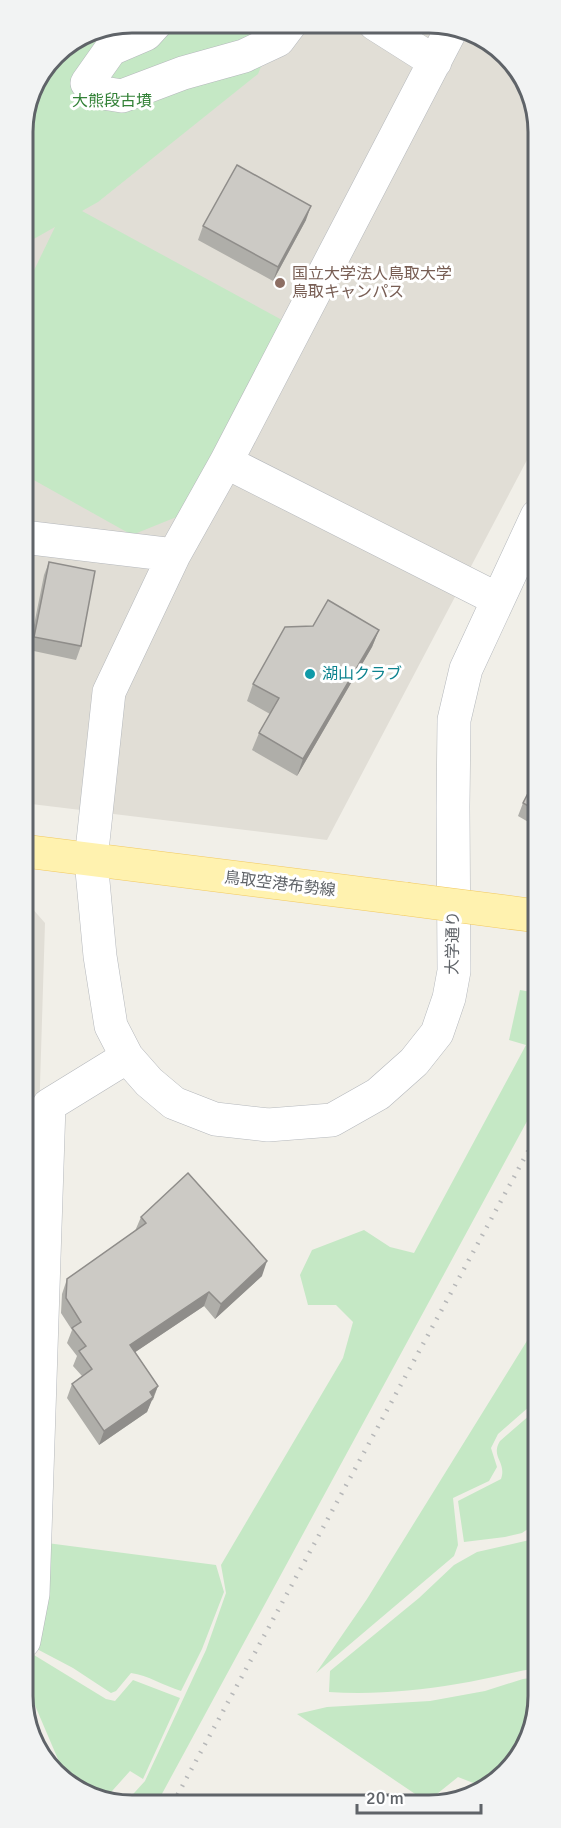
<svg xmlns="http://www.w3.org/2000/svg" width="561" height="1828" viewBox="0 0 561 1828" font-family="Signika,'Noto Sans JP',sans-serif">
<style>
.education{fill:#e1ded6}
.green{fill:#c5e8c5}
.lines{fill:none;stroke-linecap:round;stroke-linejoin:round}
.minor-casing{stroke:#b5b8bc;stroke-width:34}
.major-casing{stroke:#f2c960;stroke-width:34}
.minor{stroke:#fff;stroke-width:33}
.major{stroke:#fff2af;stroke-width:33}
.rail{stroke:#b6b7b8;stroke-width:4.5;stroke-dasharray:1.5 8;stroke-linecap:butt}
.major-bridge-casing{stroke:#f2c960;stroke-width:34;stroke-linecap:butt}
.major-bridge{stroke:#fff2af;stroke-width:33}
.wall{fill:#afaea9}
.shaded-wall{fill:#8f8d8a}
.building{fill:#cccac5;stroke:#8f8d8a;stroke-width:1.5}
.education-dot{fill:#8d6e63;stroke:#fff;stroke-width:2}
.culture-dot{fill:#0f9aa8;stroke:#fff;stroke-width:2}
.labels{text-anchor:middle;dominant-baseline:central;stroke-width:6;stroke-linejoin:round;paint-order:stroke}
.park-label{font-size:16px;fill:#348238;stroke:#fff}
.education-label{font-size:16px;fill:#785e54;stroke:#fff;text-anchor:start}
.culture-label{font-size:16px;fill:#0d838f;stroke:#fff;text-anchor:start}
.street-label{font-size:16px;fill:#5f6368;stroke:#fff}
.rim{fill:none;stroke:#5f6368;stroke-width:3}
</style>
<rect width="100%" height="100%" fill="#f1efe8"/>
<!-- education -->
<path class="education" d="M132,23L451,25L507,55L536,111L537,441L327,840L23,803V125L55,54L90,31Z
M24,906L31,907L45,923L29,1441L24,1532Z"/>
<!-- green -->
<path class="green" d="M132,23L279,24L258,74L98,202L82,211L282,320L179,516L132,535L23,474V293L55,227L23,245V125L55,54L90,31Z
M520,990L537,993L538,1101L157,1803H125L145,1781L206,1650L226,1593L221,1565L343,1358L353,1322L336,1305H308L300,1275L312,1250L364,1230L390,1247L414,1253L526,1045L509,1040Z
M538,1323V1399L498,1434L491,1448L497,1467L489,1481L453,1498L458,1545L454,1556L316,1673L367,1599Z
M538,1408V1522L522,1533L505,1537L464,1542L458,1501L501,1479C507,1462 490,1457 500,1441Z
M538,1538V1668C511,1672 484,1680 457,1684C415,1691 371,1695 329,1692L330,1671L419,1598L454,1565L477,1552Z
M47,1543L216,1565L224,1592L202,1649L181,1691C164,1686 148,1675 131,1673L116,1691L111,1693L73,1668L35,1648Z
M34,1655L106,1699L115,1701L133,1680L180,1698L143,1779L130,1771L104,1800L77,1785L63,1771L25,1682Z
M538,1677V1703L511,1768L481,1786L458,1777L427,1802L297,1714L327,1707L430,1701L485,1691L523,1679Z"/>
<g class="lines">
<defs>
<path id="minor" d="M156,23L146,34L111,49L87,83L97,92L122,96L183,73L244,56L278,40L290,24
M375,24L435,62
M453,26L226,462L174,555L109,692L91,860L100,956L111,1026L127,1057L149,1082L174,1103L215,1119L268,1125L332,1120L378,1094L414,1062L437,1033L449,998L454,971L453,807L454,720L466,669L537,516
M226,462L497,599
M23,537L174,555
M24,1641L33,1594L49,1105L127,1057"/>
<path id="major" d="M24,851L406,899"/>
</defs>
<!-- minor casing -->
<use href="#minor" class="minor-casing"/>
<!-- major casing -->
<use href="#major" class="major-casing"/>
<!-- minor -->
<use href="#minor" class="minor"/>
<!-- major -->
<use href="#major" class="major"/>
<!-- rail -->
<path class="rail" d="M173,1803L538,1133"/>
<defs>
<path id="major-bridge" d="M406,899L537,916"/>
</defs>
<!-- major-bridge casing -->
<use href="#major-bridge" class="major-bridge-casing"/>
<!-- major-bridge -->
<use href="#major-bridge" class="major-bridge"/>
</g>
<!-- wall -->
<path class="wall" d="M306,220L273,281L198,240L203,226Z
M49,562L81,646L76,660L29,650L44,575Z
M379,630L372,647L297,776L252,750L259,733L270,714L247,701L253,684Z
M537,776V827L518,816L523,803Z
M141,1217L262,1276L215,1319L204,1306L135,1352L158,1386L153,1400L151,1401L147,1412L99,1445L67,1398L72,1384L82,1376L73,1366L77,1356L67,1343L72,1330L61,1313L62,1294L67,1279L135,1231Z"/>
<!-- shaded-wall -->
<path class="shaded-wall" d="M311,206L306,220L273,281L278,267Z
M379,630L372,647L297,776L303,759Z
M267,1261L262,1276L215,1319L221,1304Z
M209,1292L204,1306L125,1359L130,1345Z
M158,1386L147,1412L99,1445L104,1431Z"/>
<!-- building -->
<path class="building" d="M237,165L311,206L278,267L203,226Z
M23,259L29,262L23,274Z
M49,562L95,571L81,646L34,637Z
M328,600L379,630L303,759L259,733L279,698L253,684L285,627L313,626Z
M537,776V811L523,803Z
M188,1173L267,1261L221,1304L209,1292L130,1345L158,1386L150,1392L153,1397L104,1431L72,1384L92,1369L79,1351L86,1346L72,1328L81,1322L66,1298L67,1279L146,1223L141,1217Z"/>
<!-- markers -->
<circle class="education-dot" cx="280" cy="283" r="6"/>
<circle class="culture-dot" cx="310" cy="674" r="6"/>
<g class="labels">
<!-- park labels -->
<g class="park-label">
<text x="112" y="101">大熊段古墳</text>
</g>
<!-- education labels -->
<g class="education-label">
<text x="292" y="274">国立大学法人鳥取大学<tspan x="292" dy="18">鳥取キャンパス</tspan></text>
</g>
<!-- culture labels -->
<g class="culture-label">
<text x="322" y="674">湖山クラブ</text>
</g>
<!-- street labels -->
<g class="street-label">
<text transform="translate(280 884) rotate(7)">鳥取空港布勢線</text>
<text transform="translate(453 943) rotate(-89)">大学通り</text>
</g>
</g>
<!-- crop -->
<path d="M0 0H561V1828H0ZM132 33H429A99 99 0 0 1 528 132V1696A99 99 0 0 1 429 1795H132A99 99 0 0 1 33 1696V132A99 99 0 0 1 132 33Z" fill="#f2f3f3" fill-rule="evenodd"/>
<path class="rim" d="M132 33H429A99 99 0 0 1 528 132V1696A99 99 0 0 1 429 1795H132A99 99 0 0 1 33 1696V132A99 99 0 0 1 132 33Z"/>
<!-- scale -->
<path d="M357 1804v9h124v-9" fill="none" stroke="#5f6368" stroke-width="3"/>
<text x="366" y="1804" font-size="18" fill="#5f6368" stroke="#ffffff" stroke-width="4.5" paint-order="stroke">20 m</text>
</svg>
